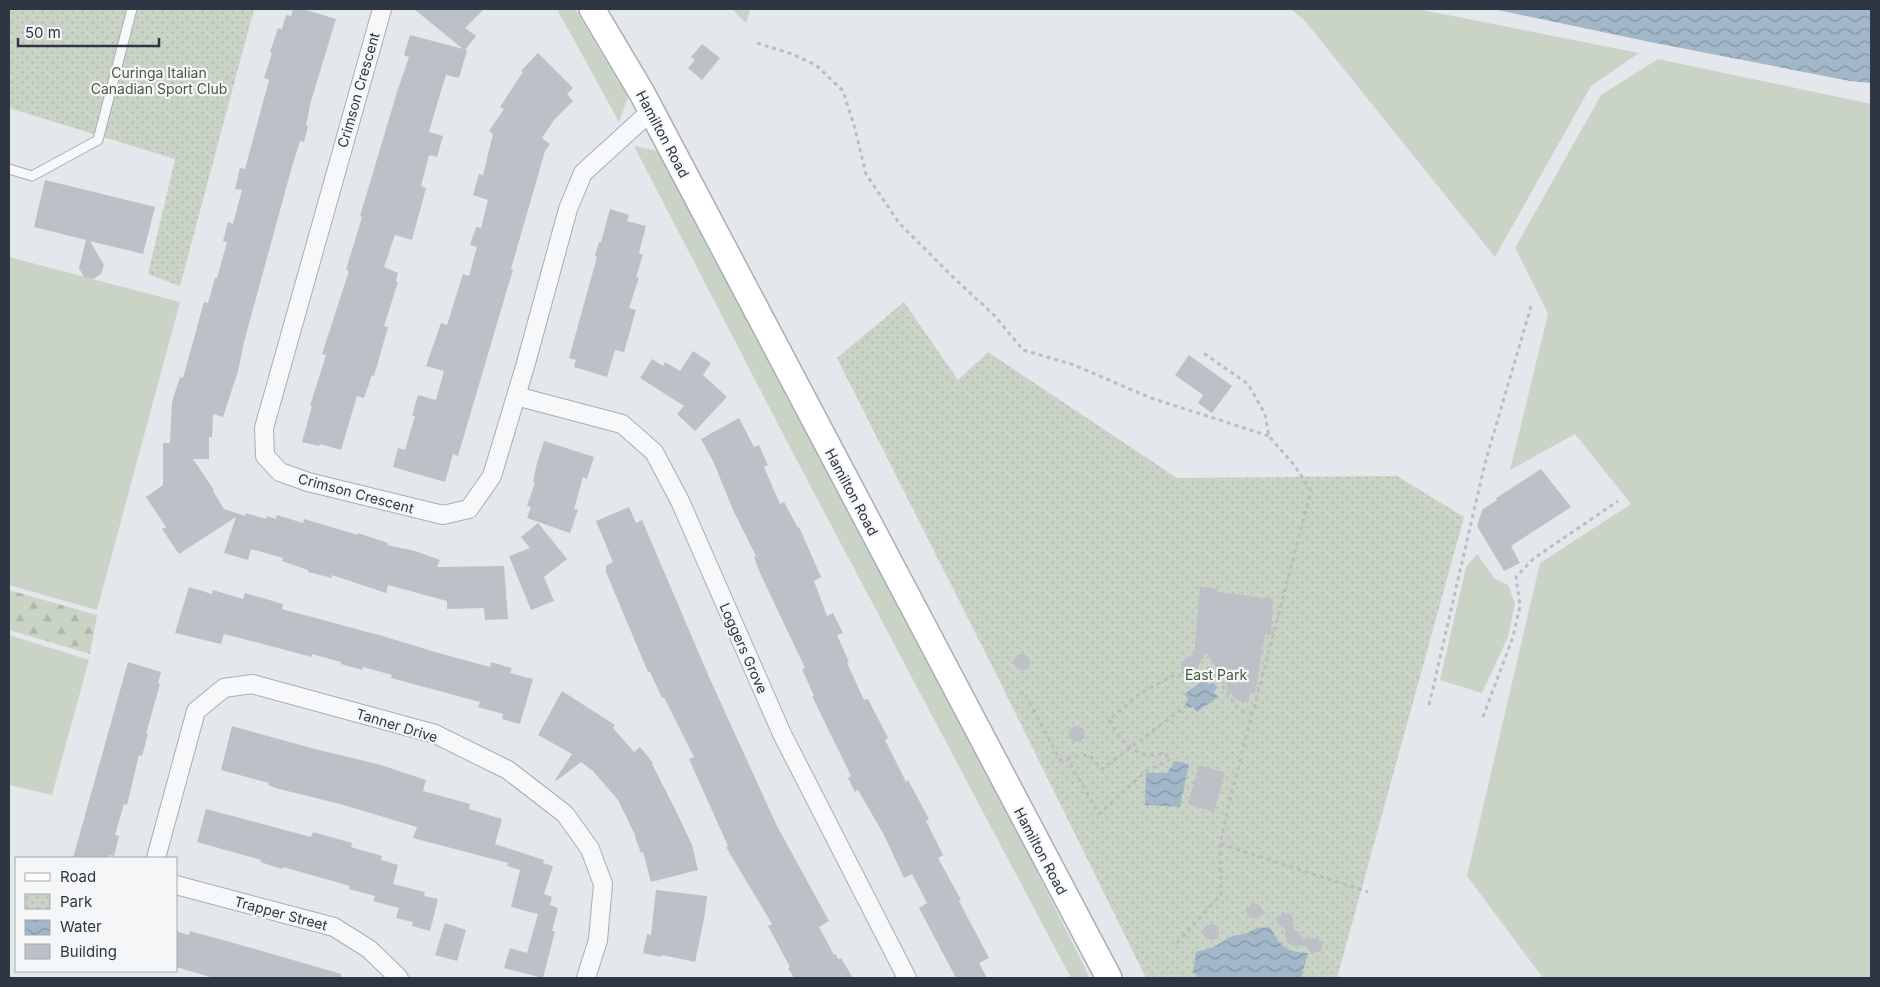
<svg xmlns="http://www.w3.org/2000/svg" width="1880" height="987" viewBox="0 0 1880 987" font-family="Inter,sans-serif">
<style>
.green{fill:#cad4c6}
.forest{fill:url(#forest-firs)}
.park{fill:url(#park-dots)}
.water{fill:url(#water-waves)}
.building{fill:#bcc1c7}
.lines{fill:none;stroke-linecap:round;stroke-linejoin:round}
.lane-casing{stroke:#a9aeb5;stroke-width:11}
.street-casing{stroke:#a9aeb5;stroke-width:20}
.secondary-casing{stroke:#a9aeb5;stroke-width:28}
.path{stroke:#babec2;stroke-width:3;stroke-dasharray:4 4;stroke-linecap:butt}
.lane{stroke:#f7f8f9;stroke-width:9}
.street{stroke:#f7f8f9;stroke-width:18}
.secondary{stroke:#fff;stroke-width:25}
.labels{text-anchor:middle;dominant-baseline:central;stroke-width:4.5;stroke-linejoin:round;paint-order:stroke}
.park-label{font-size:14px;fill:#445d3b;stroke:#f4f6f8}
.street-label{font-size:14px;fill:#2d3642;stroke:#f4f6f8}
</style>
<defs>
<pattern id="forest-firs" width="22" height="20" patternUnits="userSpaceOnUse" patternTransform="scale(1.25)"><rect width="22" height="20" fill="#cad4c6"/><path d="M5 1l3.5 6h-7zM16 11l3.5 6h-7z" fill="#aeb7ab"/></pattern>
<pattern id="park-dots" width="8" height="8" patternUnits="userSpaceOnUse" patternTransform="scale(1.25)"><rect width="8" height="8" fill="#cad4c6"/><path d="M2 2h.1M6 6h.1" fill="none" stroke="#aeb7ab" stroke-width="1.8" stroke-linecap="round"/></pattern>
<pattern id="water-waves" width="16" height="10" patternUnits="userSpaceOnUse" patternTransform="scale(1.25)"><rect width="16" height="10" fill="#a2b7c8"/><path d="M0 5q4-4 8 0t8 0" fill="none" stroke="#8496a4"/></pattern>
</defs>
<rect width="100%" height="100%" fill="#e4e7eb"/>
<!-- green -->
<path class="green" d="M557,9H575L628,97L619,122Z
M732,9H750L746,23Z
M1291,9H1417L1639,53L1591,86L1495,257L1305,21Z
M1658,59L1871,104V978H1543L1467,876L1540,563L1631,504L1575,434L1510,470L1548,314L1515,248L1601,95Z
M634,146L657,151L711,247L947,691L1090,978H1071L794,455Z
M9,257L180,302L97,610L9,585Z
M1477,554L1495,579L1508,585L1515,603L1508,637L1482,693L1440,680L1466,567Z
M9,635L89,660L52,795L9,785Z"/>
<!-- forest -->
<path class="forest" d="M9,590L97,615L90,654L9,630Z"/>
<!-- park -->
<path class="park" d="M9,9H254L180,286L148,274L175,159L9,108Z
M904,302L958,380L988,352L1177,478L1397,476L1464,517L1337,978H1146L1002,686L837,358Z"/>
<!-- water -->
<path class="water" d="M1493,9H1871V83L1850,81L1655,43Z
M1205,679L1208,684L1213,683L1217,687L1214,692L1218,697L1197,712L1193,707L1188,708L1185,704L1188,699L1184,694Z
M1175,761L1189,764L1180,807L1145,805L1146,773H1167Z
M1270,927C1280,946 1286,952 1308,953L1301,978H1199L1193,972L1196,952L1214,947L1232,936L1245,934L1257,928Z"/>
<!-- building -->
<path class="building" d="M293,9H303L336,19L311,101L306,125L308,126L304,142L300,141L291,170L244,342L238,371L223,417L213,414L212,437H209V459H193L214,490L213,491L224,509L245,516L246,513L266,519L267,516L276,519L277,515L303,523L304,519L358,535V533L388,543L387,545L415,551L440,560L437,567L504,566L508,619L485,620L484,608L447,609V601L388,585L386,593L332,575V578L308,572V570L282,561L283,558L251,549L248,560L224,553L236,517L179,554L162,529L166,527L146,497L163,485V443H170L172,402L180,377L183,378L204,302L208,303L215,278H217L227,242L223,241L228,222L233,224L242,190L235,189L240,168L245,169L269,80L264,78L272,53L270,52L278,28L282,29L286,15L291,16Z
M414,9H484L465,28L476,36L465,50H467L459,78L446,75L438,101L429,132L443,136L437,157L429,155L421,186L426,188L412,240L395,235L384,267L398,273L396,281L398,282L384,326L388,327L374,376L372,375L364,398L357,396L341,450L320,444L319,446L302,442L312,406H310L326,355L322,354L349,271L346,270L362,217L360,216L397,92L409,57L404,55L410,35L463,49Z
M702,44L720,58L702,80L688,68L695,60L691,57Z
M538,53L573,88L567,94L573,101L554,120L542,138L550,144L545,151L511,269L513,270L506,293L458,456L453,454L445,482L393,467L398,448L405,450L415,416H412L418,395L436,400L444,371L426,366L441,323L447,325L463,274L469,276L477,247L470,245L476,227L481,228L488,200L473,195L479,174L483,175L493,134L489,131L504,109L500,107L523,72L521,71Z
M45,180L155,207L143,254L90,241L104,265L101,274L93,279L84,277L79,268L86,240L34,227Z
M610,209L629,215L627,221L646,226L639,253L643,255L636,277L639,278L629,308L636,310L624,352L615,350L607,377L574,367L576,360L569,358L597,257L595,256L599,242H601Z
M693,351L711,363L703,375L727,397L695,431L677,414L684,406L640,378L652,359L663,366L665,362L680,371Z
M1189,355L1232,386L1212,413L1198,403L1203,395L1175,375Z
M739,418L754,447L759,445L768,465L764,467L780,504L784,502L798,528L799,527L821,577L814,581L827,616L833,613L843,633L837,635L849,662L847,663L864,700L868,699L888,738L885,740L906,782L908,780L929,819L926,821L943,855L938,858L961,900L959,901L989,958L979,963L987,978H956L919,908L927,903L912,874L904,878L884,835L858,790L855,792L848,778L851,776L812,696H814L802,669L805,668L760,573L754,557L756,556L734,512L713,461L701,439Z
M544,441L594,457L587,479L583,477L574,509L578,510L570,533L527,518L531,507L527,506L535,482H533L537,463Z
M1541,469L1571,507L1511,546L1520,563L1504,571L1477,526L1482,510L1497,500L1496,498Z
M629,507L636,523L642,520L709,677L777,826L829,921L819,927L834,955L836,954L838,959L841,958L853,978H794L788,968L790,967L768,926L772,924L726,847L728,846L689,759L694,757L664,697L662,698L650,672H648L606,572V566L613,562L596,521Z
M538,523L567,559L544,577L554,601L531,610L509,556L530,548L521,537Z
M189,587L212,594L213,590L243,599L245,593L283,604L282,609L386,637L435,652L490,667L491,662L512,668L510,673L533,679L520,724L502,719L503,714L478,707L480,702L391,678L392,675L363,667L362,670L341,664V662L312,654V657L224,634L221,644L175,633Z
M1200,587L1217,589V592L1273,599L1271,635L1265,634L1255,693H1250L1248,703L1236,700L1227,689V684L1206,653L1191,676L1192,673L1186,674L1180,668L1183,660L1194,654Z
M1014 662a8 8 0 1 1 16 0a8 8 0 1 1-16 0Z
M128,662L161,672L158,683L160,684L146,734H148L142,756L139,755L127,805L124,804L115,835L119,836L114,856L110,855L109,858H73Z
M562,691L615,725L613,728L634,752L640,747L653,763L652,764L677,813L692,845L698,870L651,882L643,852L641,853L635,837H636L618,800L593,771L581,762L556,781L555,780L572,754L538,735Z
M232,726L311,748L381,765L426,780L423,791L470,804L469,809L502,819L495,844L544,860L543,863L553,866L544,894L552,897L550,905L558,908L552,931H555L543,978L504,968L510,948L527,953L538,914L511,907L520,870L507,866L508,863L413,838L417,827L340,804L279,789L268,785L269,783L221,770Z
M1069 734a8 8 0 1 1 16 0a8 8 0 1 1-16 0Z
M1199,765L1225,773L1214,812L1188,804Z
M206,809L311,837L313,832L352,843L351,847L382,856L381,860L398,865L393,884L425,892L424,896L438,899L430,931L412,926L413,922L396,918L399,908L373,901L375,896L349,889L350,886L283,867L282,869L260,862L261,860L197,842Z
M656,890L707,896L704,919L695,962L662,955L661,957L643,953L647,934L651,935Z
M1252,903L1259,905L1265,913L1256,919L1249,917L1246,910Z
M1283,913L1291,914L1293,918L1294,930L1299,932L1304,939L1317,938L1320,940L1323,943L1321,951L1311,954L1306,946H1292L1289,944L1286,941L1285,929L1280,926L1275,918Z
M445,923L466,930L457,961L435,955Z
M1203 932a8 8 0 1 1 16 0a8 8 0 1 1-16 0Z
M176,931L189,935L190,931L255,949L341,974V978H214L176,967Z"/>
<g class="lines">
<defs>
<path id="lane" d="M9,169L32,176L98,140L132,9"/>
<path id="street" d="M382,9L264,428L265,456L280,472L308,482L443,515L469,509L492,476L526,363L568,209L583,173L651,111
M516,396L622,424L654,452L680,501L782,734L907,978
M156,858L196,711L224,688L252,684L435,734L508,770L565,814L590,849L603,884L598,940L586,978
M176,885L334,927L369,949L399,978"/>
<path id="secondary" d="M592,9L643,95L1109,978"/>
</defs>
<!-- lane casing -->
<use href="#lane" class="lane-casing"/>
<!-- street casing -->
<use href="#street" class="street-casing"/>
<!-- secondary casing -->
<use href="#secondary" class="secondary-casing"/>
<!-- path -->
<path class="path" d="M757,43L792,54L816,65L843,91L854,125L866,174L899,223L955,279L994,315L1023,350L1074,365L1151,398L1269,436
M1020,694L1024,692L1060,760L1067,758L1099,814L1145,772L1171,759L1164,753C1139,762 1120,741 1109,720L1139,694L1176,674L1187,679L1211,669L1239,710L1253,713
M1429,705L1485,463L1532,303
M1483,717L1513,637L1520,606L1516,577L1533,559L1618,501
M1067,758L1089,755L1102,769L1186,706
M1221,844L1368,892
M1177,943L1221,894L1220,844L1231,795L1311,491L1294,465L1269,436L1265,414L1248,384L1202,352"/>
<!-- lane -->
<use href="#lane" class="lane"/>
<!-- street -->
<use href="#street" class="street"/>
<!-- secondary -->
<use href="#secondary" class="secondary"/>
</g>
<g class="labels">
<!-- park labels -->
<g class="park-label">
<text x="159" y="72">Curinga Italian<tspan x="159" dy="16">Canadian Sport Club</tspan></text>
<text x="1216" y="674">East Park</text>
</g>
<!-- street labels -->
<g class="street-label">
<text transform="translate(358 90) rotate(-74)">Crimson Crescent</text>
<text transform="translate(663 134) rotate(62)">Hamilton Road</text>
<text transform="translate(852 492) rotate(62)">Hamilton Road</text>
<text transform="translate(356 493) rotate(15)">Crimson Crescent</text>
<text transform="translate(744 648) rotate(66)">Loggers Grove</text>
<text transform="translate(397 725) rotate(17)">Tanner Drive</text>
<text transform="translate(1041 851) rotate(62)">Hamilton Road</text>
<text transform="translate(281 913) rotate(15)">Trapper Street</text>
</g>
</g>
<!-- border -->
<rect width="1880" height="987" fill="none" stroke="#2d3642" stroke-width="20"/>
<!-- legend -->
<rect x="15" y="857" width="162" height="115" fill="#f4f6f8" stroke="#a4a9af"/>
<rect x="25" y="873" width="25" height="8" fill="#ffffff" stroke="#a4a9af"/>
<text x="60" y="882" font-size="15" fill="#2d3642">Road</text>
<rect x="25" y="894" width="25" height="15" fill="url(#park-dots)" stroke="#a4a9af"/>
<text x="60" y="907" font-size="15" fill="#2d3642">Park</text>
<rect x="25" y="920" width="25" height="15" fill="url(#water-waves)" stroke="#a4a9af"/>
<text x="60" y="932" font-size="15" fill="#2d3642">Water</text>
<rect x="25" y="944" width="25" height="15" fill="#bcc1c7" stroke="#a4a9af"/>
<text x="60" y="957" font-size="15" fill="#2d3642">Building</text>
<!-- scale -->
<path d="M18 38v8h141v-8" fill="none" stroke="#2d3642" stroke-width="2.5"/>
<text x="25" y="38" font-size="15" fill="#2d3642" stroke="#f4f6f8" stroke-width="4" paint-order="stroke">50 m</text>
</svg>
